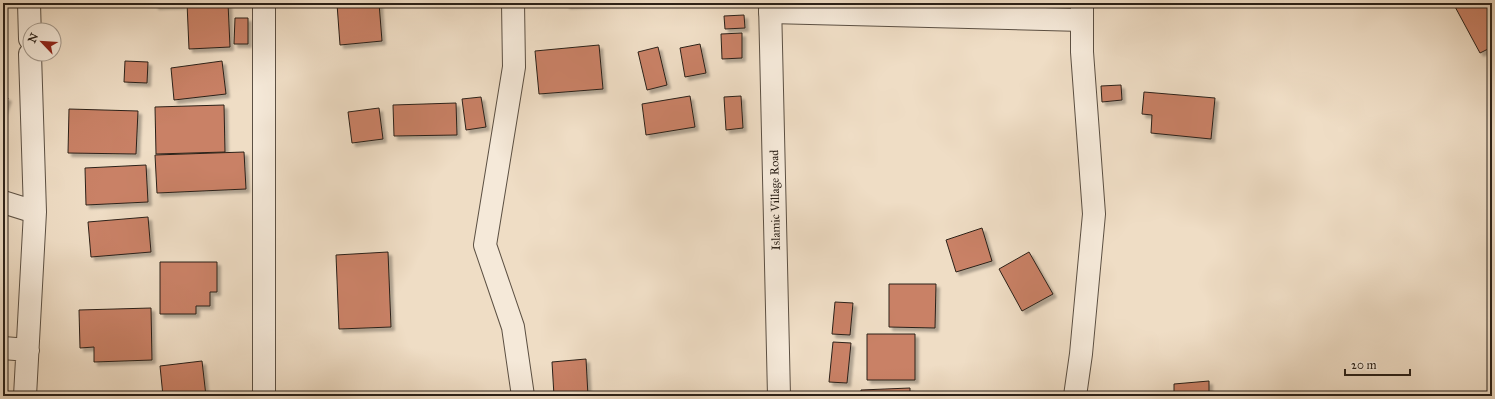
<svg xmlns="http://www.w3.org/2000/svg" width="1495" height="399" viewBox="0 0 1495 399" font-family="'IM FELL Great Primer',serif">
<style>
.building{fill:#c98166;stroke:#2b2118;filter:url(#shadow)}
.lines{fill:none;stroke-linecap:round;stroke-linejoin:round}
.minor-casing{stroke:#5c5043;stroke-width:24}
.tertiary-casing{stroke:#5c5043;stroke-width:24}
.minor{stroke:#f5e9d9;stroke-width:22}
.tertiary{stroke:#f5e9d9;stroke-width:22}
.labels{text-anchor:middle;dominant-baseline:central;stroke-width:3.5;stroke-linejoin:round;paint-order:stroke}
.street-label{font-size:12px;fill:#2b2118;stroke:#f5e9d9}
</style>
<defs>
<filter id="shadow"><feDropShadow dx="3.5" dy="3.5" stdDeviation="1" flood-color="#0004"/></filter>
</defs>
<rect width="100%" height="100%" fill="#efddc5"/>
<filter id="stains"><feTurbulence type="fractalNoise" baseFrequency=".005" numOctaves="4"/><feColorMatrix values="0 0 0 0 .2 0 0 0 0 .09 0 0 0 0 .02 0 0 0 .5 -.17"/></filter>
<radialGradient id="worn" r=".72"><stop offset=".6" stop-color="#630" stop-opacity="0"/><stop offset="1" stop-color="#630" stop-opacity=".3"/></radialGradient>
<!-- building -->
<path class="building" d="M155,3H182V5L155,6Z
M187,3H228L230,47L189,49Z
M353,3H379L382,41L340,45L337,4Z
M566,3H626L566,5Z
M1453,3H1492V47L1480,53Z
M744,15L745,28L725,29L724,16Z
M235,18H248V44H234Z
M742,33V58L722,59L721,34Z
M700,44L706,73L685,77L680,48Z
M599,45L603,89L539,94L535,51Z
M658,47L667,85L647,90L638,52Z
M125,61L148,62L147,83L124,82Z
M222,61L226,94L174,100L171,68Z
M1121,85L1122,100L1102,102L1101,86Z
M1144,92L1215,98L1211,139L1151,133L1152,115L1142,114Z
M3,96L8,98L3,112Z
M690,96L695,127L646,135L642,104Z
M741,96L743,128L726,130L724,97Z
M481,97L486,127L466,130L462,99Z
M456,103L457,135L394,136L393,105Z
M224,105L225,152L156,154L155,107Z
M379,108L383,139L352,143L348,112Z
M69,109L138,111L136,154L68,153Z
M244,152L246,189L157,193L155,155Z
M146,165L148,202L86,205L85,168Z
M148,217L151,252L91,257L88,222Z
M982,228L992,261L956,272L946,240Z
M388,252L391,327L339,329L336,255Z
M1029,252L1053,294L1022,311L999,269Z
M160,262H217V292H210V306H196V314H160Z
M889,284H936L935,328L889,327Z
M835,302L853,303L850,335L832,334Z
M151,308L152,360L94,362V347L80,348L79,310Z
M867,334H915V380H867Z
M833,342L851,343L847,383L829,382Z
M586,359L588,396H554L552,362Z
M202,361L206,396H163L160,366Z
M1209,381V396H1174V384Z
M910,388V396H861V390Z"/>
<g class="lines">
<defs>
<path id="minor" d="M29,3L30,39
M513,3L514,67L485,245L513,327L523,396
M770,12L1082,20
M3,202L35,212
M3,348L28,350
M25,396L35,212L30,54
M264,396V3
M1075,396L1081,354L1094,214L1082,52V3"/>
<path id="tertiary" d="M770,3L779,396"/>
</defs>
<!-- minor casing -->
<use href="#minor" class="minor-casing"/>
<!-- tertiary casing -->
<use href="#tertiary" class="tertiary-casing"/>
<!-- minor -->
<use href="#minor" class="minor"/>
<!-- tertiary -->
<use href="#tertiary" class="tertiary"/>
</g>
<g class="labels">
<!-- street labels -->
<g class="street-label">
<text transform="translate(775 200) rotate(-91)">Islamic Village Road</text>
</g>
</g>
<!-- margin -->
<rect width="1495" height="399" fill="none" stroke="#efddc5" stroke-width="16"/>
<rect x="4" y="4" width="1487" height="391" fill="none" stroke="#2b2118" stroke-width="2"/>
<rect x="8" y="8" width="1479" height="383" fill="none" stroke="#2b2118"/>
<!-- north arrow -->
<g transform="translate(42 42) rotate(295)"><circle r="19" fill="#f5e9d9" stroke="#a4998c"/>
<path d="M0-3L7 15L0 10L-7 15Z" fill="#8f2418"/>
<text y="-6" font-size="11" font-weight="bold" text-anchor="middle" fill="#2b2118">N</text>
</g>
<!-- scale -->
<path d="M1345 369v6h65v-6" fill="none" stroke="#2b2118" stroke-width="2"/>
<text x="1351" y="369" font-size="12" fill="#2b2118" stroke="#f5e9d9" stroke-width="3" paint-order="stroke">20 m</text>
<rect width="100%" height="100%" filter="url(#stains)"/>
<rect width="100%" height="100%" fill="url(#worn)"/>
</svg>
